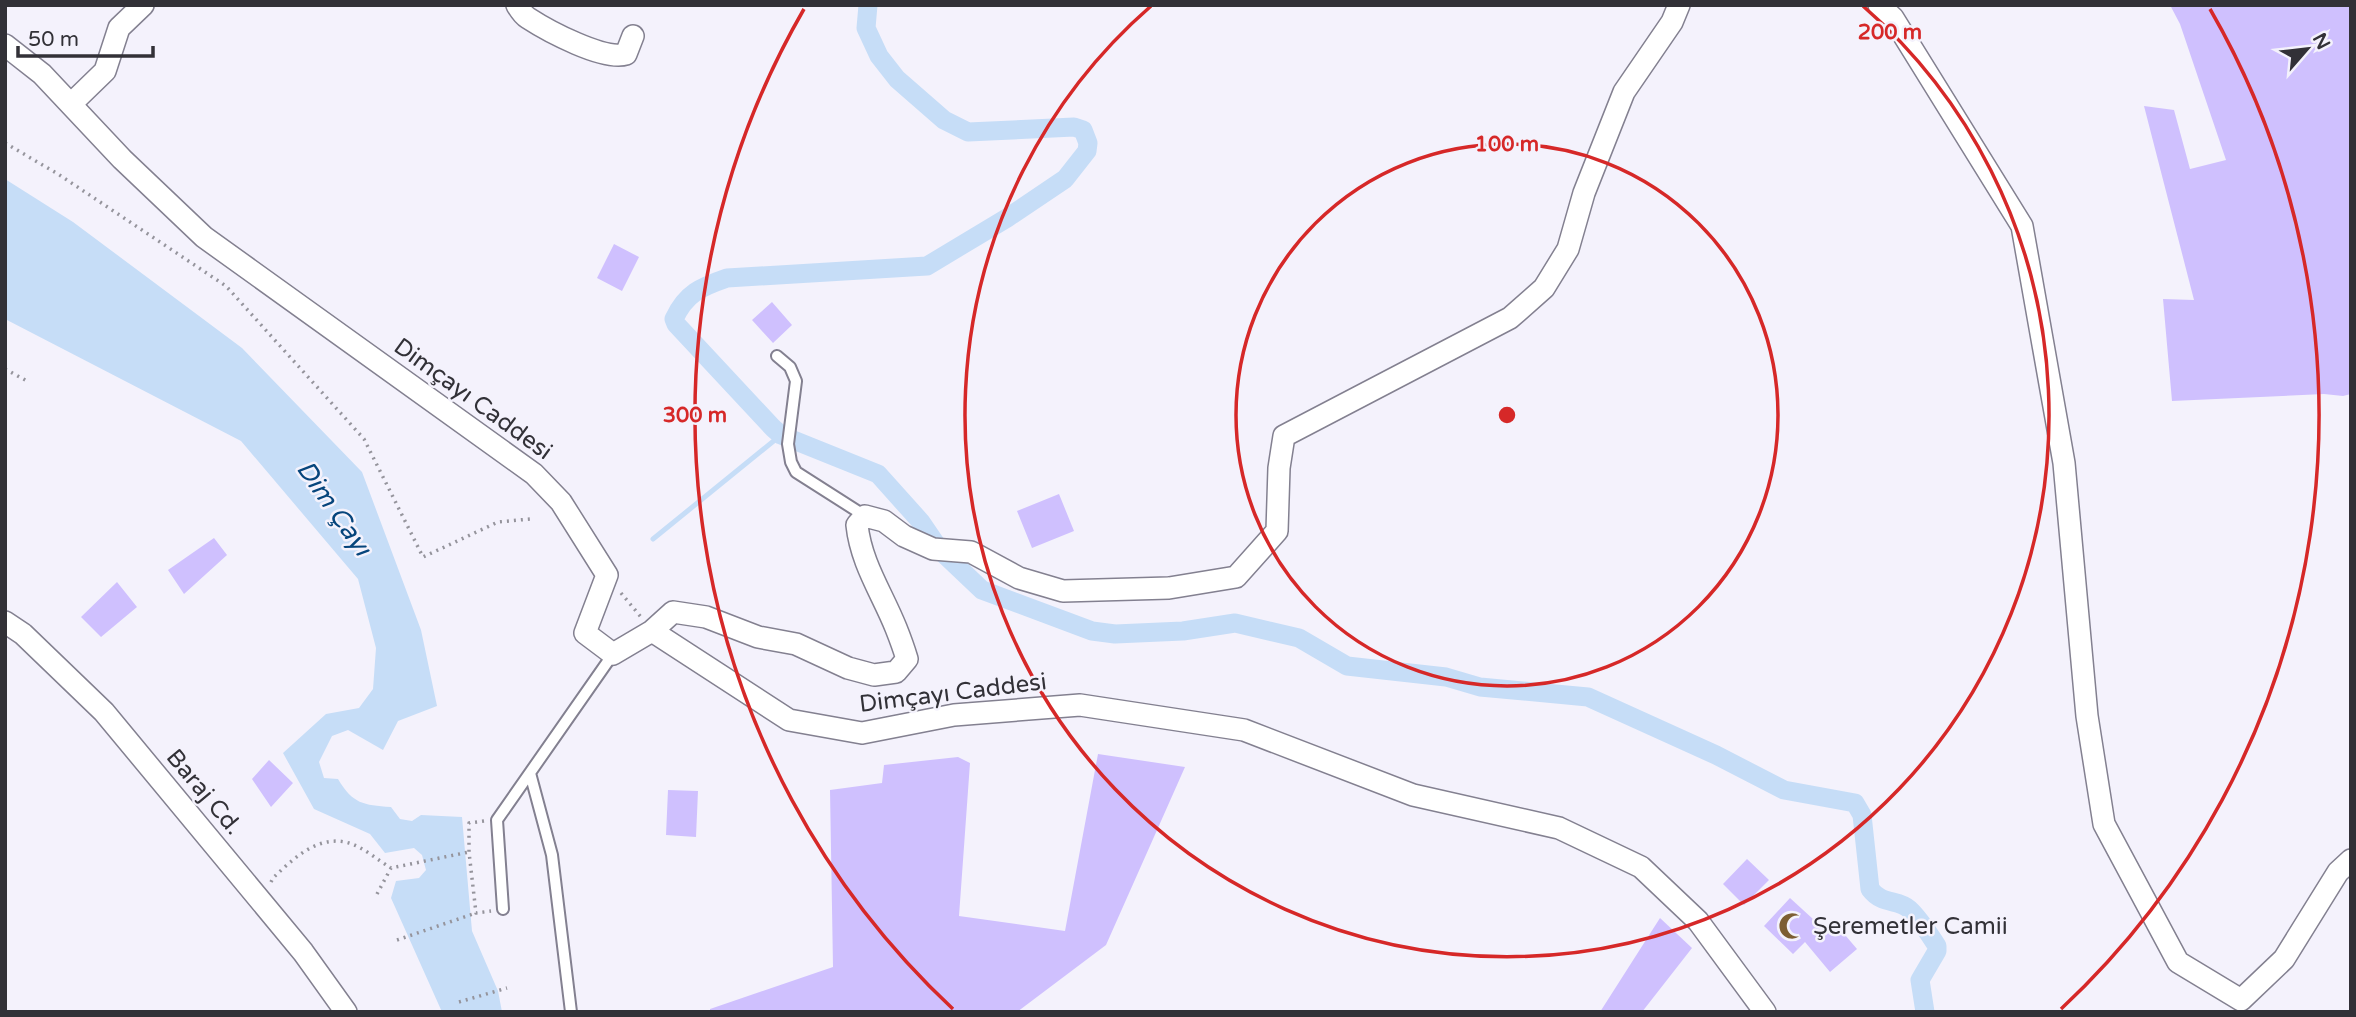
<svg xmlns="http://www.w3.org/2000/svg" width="2356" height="1017" viewBox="0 0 2356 1017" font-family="'Varela Round',sans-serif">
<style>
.water{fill:#c6ddf7}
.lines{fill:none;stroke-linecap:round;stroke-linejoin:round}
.stream{stroke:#c6ddf7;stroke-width:5}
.canal{stroke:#c6ddf7;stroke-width:19}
.building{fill:#cfc0fe}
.lane-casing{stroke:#838090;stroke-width:14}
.street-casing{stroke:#838090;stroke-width:24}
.path{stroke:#95949c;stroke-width:3.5;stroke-dasharray:2 5;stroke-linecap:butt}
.lane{stroke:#fff;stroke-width:10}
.street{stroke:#fff;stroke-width:21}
.ring{fill:none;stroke:#d62828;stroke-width:3.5}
.labels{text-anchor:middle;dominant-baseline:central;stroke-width:5;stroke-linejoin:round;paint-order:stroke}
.street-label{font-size:24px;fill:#323137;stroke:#f4f2fc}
.poi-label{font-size:24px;fill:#323137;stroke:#f4f2fc;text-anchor:start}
.water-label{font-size:26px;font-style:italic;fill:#06457c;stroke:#f4f2fc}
.centre{fill:#d62828;stroke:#f4f2fc;stroke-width:3.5}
.ring-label{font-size:21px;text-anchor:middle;font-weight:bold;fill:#d62828;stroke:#f4f2fc;stroke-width:5;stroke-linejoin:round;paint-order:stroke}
</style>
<rect width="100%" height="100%" fill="#f4f2fc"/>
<!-- water -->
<path class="water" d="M5,179L73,222L242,348L362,472L421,630L437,706L398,721L383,750L348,730L332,736L319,762L324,778L338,779C353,804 363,805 391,807L400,819L412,821L421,815L462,817L472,931L498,991L502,1012H442L391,898L396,881L419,878L426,870L422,855L414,848L385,853L370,834L314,809L283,753L326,714L359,708L373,689L376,648L358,579L241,441L5,319Z"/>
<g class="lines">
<!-- stream -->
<path class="stream" d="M653,539L781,435"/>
<!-- canal -->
<path class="canal" d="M868,5L866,28L879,56L897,79L944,120L968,132L1074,127L1083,130L1088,143L1087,151L1065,179L1007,218L927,266L727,278C701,287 686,293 674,319L676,324L773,428L781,435L878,474L921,522L936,544
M943,553L982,590L1092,631L1115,634L1183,631L1235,623L1299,638L1347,666L1446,677L1480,687L1588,697L1716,755L1784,790L1855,803L1862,815L1870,889C1882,905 1898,899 1909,909C1920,919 1929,934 1937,946V951L1920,980L1925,1012"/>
</g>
<!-- building -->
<path class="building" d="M2170,5H2351V394L2343,396L2324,394L2172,401L2163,299L2194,300L2144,106L2174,110L2190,169L2226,160L2180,24Z
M614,244L639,257L622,291L597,278Z
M772,302L792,325L773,343L752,320Z
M1059,494L1074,531L1032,548L1017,511Z
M214,538L227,555L184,594L168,570Z
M117,582L137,607L101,637L81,617Z
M1098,754L1185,767L1106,945L1017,1012H710V1009L833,967L830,790L882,783L884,765L958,757L970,763L959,916L1065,931Z
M269,760L293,783L271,807L252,779Z
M668,790L698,791L696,837L666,835Z
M1747,859L1769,880L1744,905L1723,884Z
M1790,898L1825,930L1834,922L1857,949L1830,972L1805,942L1793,954L1764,926Z
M1660,918L1692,948L1642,1012H1600Z"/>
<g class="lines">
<defs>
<path id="lane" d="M777,356L790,367L796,381L788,444L791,462L796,472L865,516
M530,773L552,855L571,1012
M503,909L497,820L613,654"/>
<path id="street" d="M517,5C520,10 523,15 528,18C548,31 604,61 626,54L633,36
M1879,5L1893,18L2022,226L2064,463L2087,716L2104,824L2178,962L2241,1000L2284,959L2338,872L2351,860
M5,45L42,74L122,159L204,237L534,474L561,502L607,575L585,633L613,654L652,631L789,720L862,733L954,715L1080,705L1244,730L1413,795L1559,828L1641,867L1698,921L1765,1012
M71,104L105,71L119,28L143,5
M5,622L23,634L104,712L303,952L346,1012
M652,631L673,612L706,617L758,637L796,644L848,668L874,675L896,672L907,659C904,649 900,638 896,628C882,593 861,563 857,525L865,516L884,521L904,536L933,549L971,552L1019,578L1063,591L1169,588L1236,577L1277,531L1279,468L1284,436L1510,318L1544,288L1568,249L1584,193L1624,92L1672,22L1679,5"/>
</defs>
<!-- lane casing -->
<use href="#lane" class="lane-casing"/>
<!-- street casing -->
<use href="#street" class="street-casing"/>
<!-- path -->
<path class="path" d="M5,143L58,174L226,286L364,439L423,557L498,522L530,519
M5,369L27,381
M621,593L641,617
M484,821L469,823V852L476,913L491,911
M271,882L273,878C293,859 318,834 349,843C363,847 379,861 391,868
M377,894L391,868L469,852
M397,940L476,913
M459,1002L507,988"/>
<!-- lane -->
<use href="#lane" class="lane"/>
<!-- street -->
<use href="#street" class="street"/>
</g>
<!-- distance rings -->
<g class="ring">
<circle cx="1507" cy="415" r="271"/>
<path d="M1863 6A542 542 0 1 1 1151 6"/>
<path d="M953 1009A812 812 0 0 1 804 9M2210 9A812 812 0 0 1 2061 1009"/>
</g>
<!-- icons -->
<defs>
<symbol id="mosque-bare" viewBox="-9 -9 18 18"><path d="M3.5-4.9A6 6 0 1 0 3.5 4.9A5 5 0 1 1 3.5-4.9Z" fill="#7d5e33" stroke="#f4f2fc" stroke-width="2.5" paint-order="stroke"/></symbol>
</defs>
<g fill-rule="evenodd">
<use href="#mosque-bare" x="1773" y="907" width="38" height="38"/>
</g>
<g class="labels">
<!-- street labels -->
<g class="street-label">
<text transform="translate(473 399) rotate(36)">Dimçayı Caddesi</text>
<text transform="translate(953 693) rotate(-7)">Dimçayı Caddesi</text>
<text transform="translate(204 792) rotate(50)">Baraj Cd.</text>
</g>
<!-- poi labels -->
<g class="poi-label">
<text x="1813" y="926">Şeremetler Camii</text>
</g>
<!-- water labels -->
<g class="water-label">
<text transform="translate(334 508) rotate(55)">Dim Çayı</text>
</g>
</g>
<circle cx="1507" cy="415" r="10" class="centre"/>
<g class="ring-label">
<text x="1890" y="39">200 m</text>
<text x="1507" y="151">100 m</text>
<text x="695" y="422">300 m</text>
</g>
<!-- border -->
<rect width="2356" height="1017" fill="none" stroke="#323137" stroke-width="14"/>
<!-- north arrow -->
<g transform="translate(2307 49) rotate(62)" stroke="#f4f2fc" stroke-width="5" paint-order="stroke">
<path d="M0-5L12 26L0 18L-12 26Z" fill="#323137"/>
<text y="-10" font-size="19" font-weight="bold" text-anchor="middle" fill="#323137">N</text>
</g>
<!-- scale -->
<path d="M18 46v10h135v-10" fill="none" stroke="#323137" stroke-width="3.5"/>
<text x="28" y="46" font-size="21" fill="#323137" stroke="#f4f2fc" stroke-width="5" paint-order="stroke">50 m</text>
</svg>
